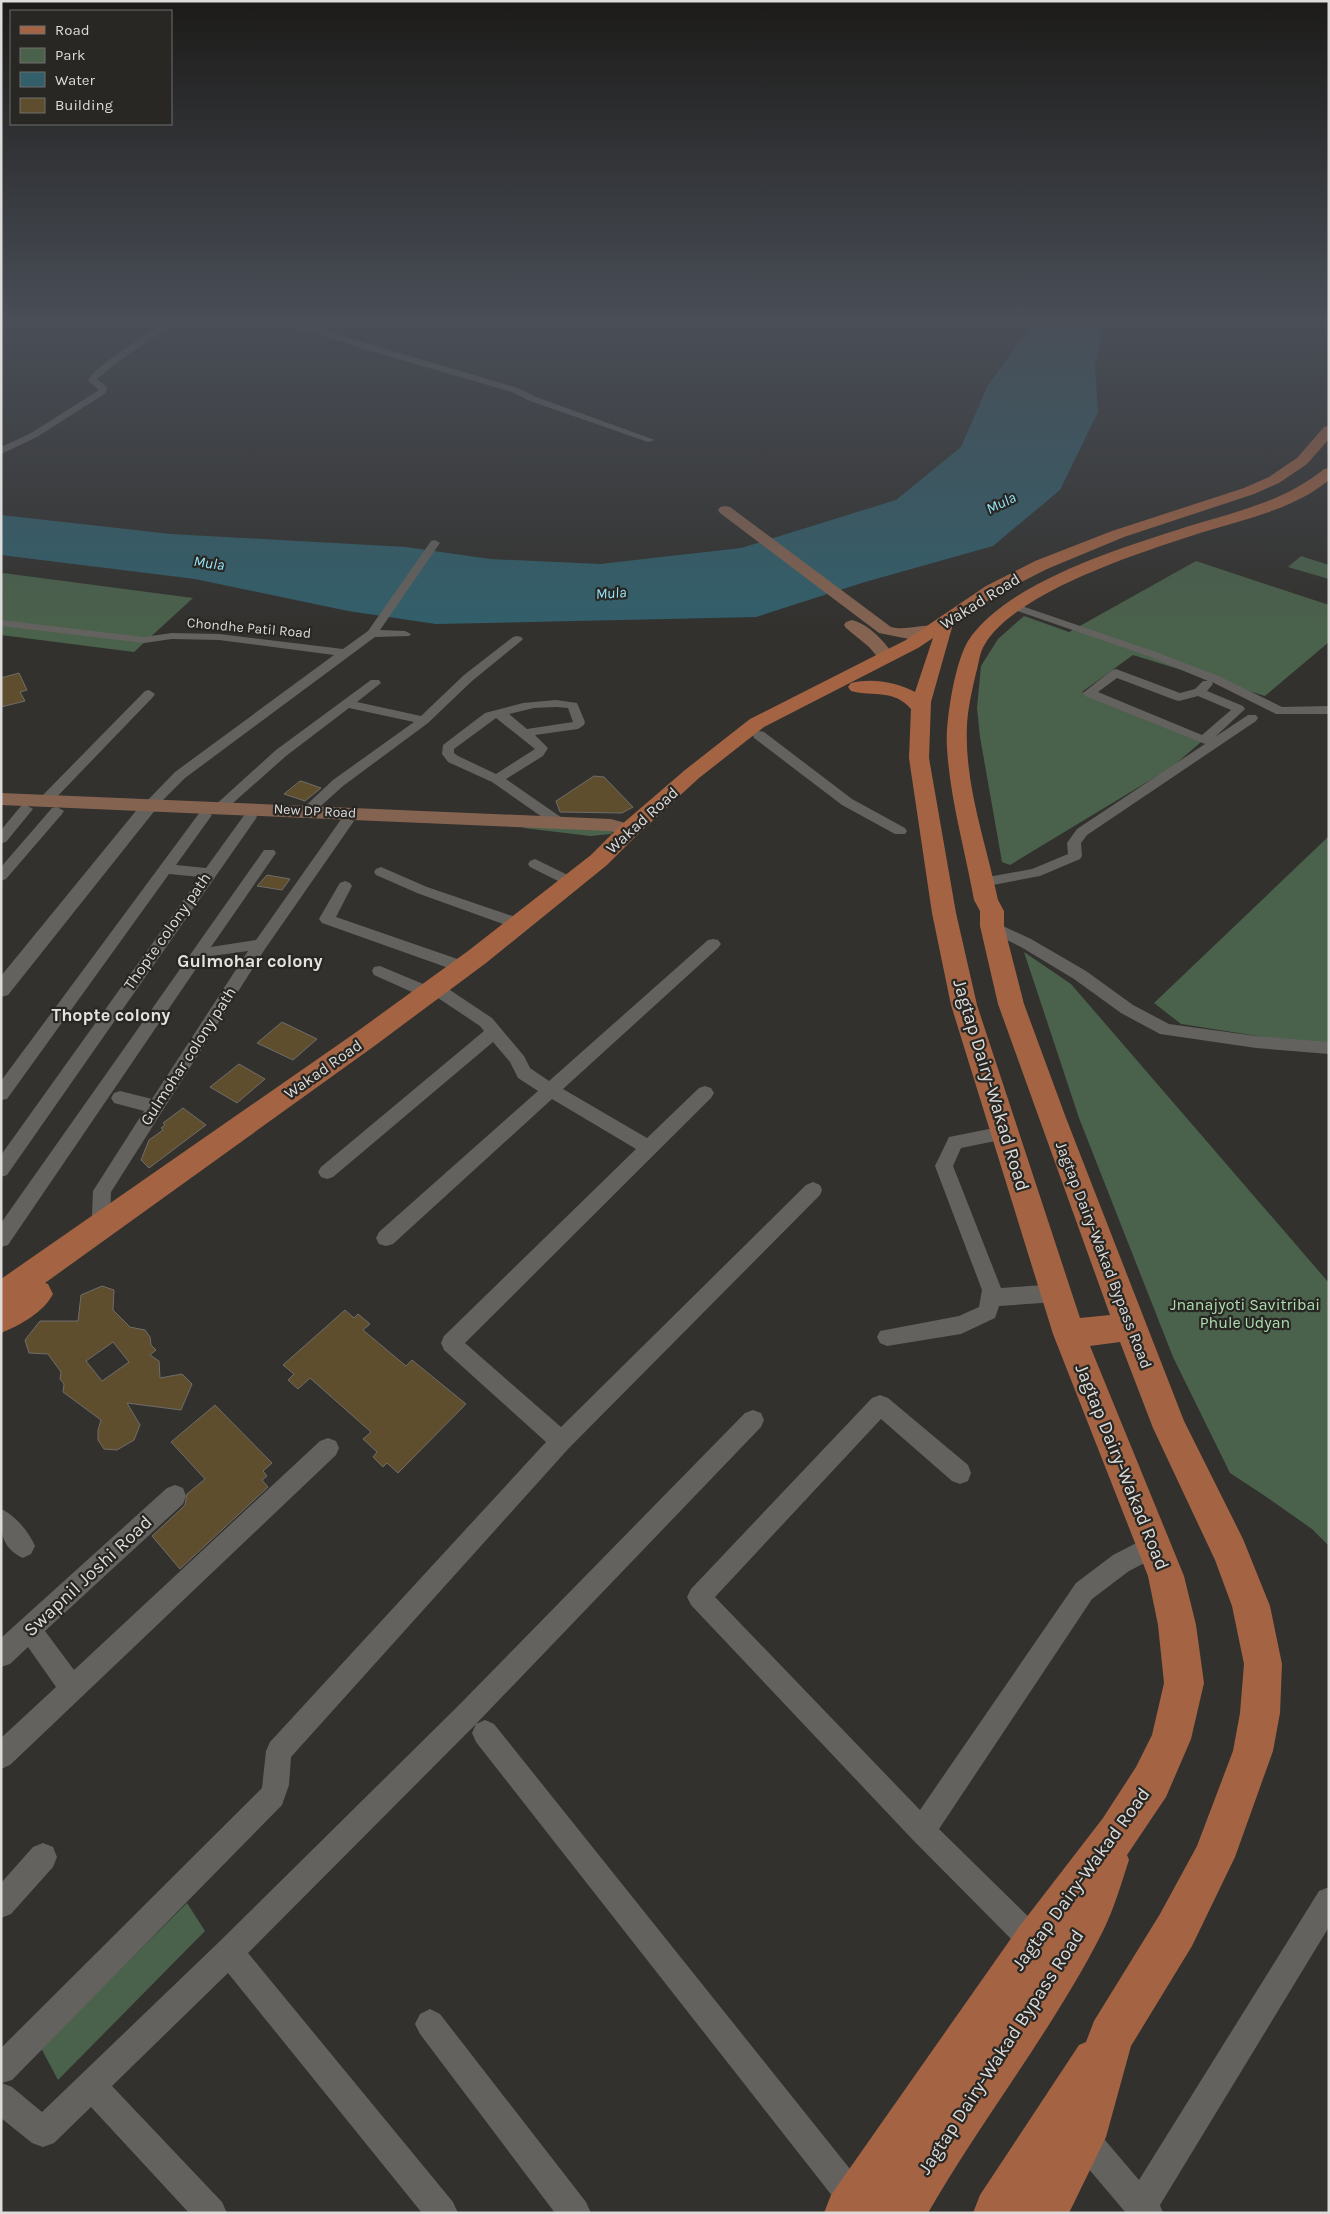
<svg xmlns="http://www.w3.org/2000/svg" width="1330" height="2214" viewBox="0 0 1330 2214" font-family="Karla,sans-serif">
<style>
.green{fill:#4a614b}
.water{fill:#325f6a}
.building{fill:#5f4e2e;stroke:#6f6d6a;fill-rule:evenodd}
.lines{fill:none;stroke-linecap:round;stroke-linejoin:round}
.minor{fill:#64625f;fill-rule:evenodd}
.tertiary{fill:#64625f;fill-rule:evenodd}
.secondary{fill:#846351;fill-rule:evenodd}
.primary{fill:#a46443;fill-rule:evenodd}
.labels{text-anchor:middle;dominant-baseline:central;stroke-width:4.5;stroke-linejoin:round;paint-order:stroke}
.far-street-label{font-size:14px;fill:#dddcda;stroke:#282724}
.far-water-label{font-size:15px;font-style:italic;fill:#95e5fa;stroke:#282724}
.street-label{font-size:16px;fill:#dddcda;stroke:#282724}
.park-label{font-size:16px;fill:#addeae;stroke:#282724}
.neighbourhood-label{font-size:18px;font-weight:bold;fill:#e4e2de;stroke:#282724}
.near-street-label{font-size:19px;fill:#dddcda;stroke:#282724}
</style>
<rect width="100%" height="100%" fill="#32312e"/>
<!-- green -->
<path class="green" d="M1301,556L1329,565V579L1288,567Z
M1196,561L1329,605V642L1265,696L1133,655L1082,692L1201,742L1172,767L1010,865L1002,862L980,737L977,708L981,666L998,639L1024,616L1069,632Z
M3,573L193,598L134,652L1,635V575Z
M524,823L614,830L611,834L590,836L524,828Z
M1329,836V1047L1181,1024L1154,1003Z
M1024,952L1071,984L1329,1283V1546L1312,1529L1265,1496L1230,1473L1173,1357L1079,1118Z
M187,1903L205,1931L58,2080L41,2048Z"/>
<!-- water -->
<path class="water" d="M1036,319H1106L1102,326L1095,367L1098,412L1060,490L993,546L865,582L756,617L436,624L348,611L195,579L1,555V515L171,534L406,547L490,559L600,564L741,548L896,500L961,447L988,385Z"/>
<!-- building -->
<path class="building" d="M19,673L27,690L20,692L25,701L1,707V678Z
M594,776L604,777L633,807L622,813L560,812L556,801Z
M300,781L304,782L321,788L305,801L284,794Z
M267,875L290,879L282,890L257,886Z
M282,1022L317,1039L293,1060L257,1043Z
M239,1064L265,1079L237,1103L210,1087Z
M183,1108L206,1125L149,1168L141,1160L149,1140L163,1130L161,1128L165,1125L163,1123Z
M102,1286L114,1290L113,1310L130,1327L145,1330L150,1337L151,1345L156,1350L150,1355L159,1361L160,1378L182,1374L192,1384L181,1410L127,1403L140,1425L134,1440L117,1450L104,1449L98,1440V1430L101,1420L63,1392L64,1384L60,1379L61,1372L48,1354L29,1353L25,1340L40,1321H78L81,1295ZM113,1342L129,1362L102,1381L86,1361Z
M345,1310L354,1318L358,1314L370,1324L363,1330L406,1366L412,1360L466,1404L398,1473L387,1463L383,1467L373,1457L377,1452L363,1439L371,1432L310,1378L298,1389L288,1380L294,1374L283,1365Z
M215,1405L272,1463L263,1471L267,1476L262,1480L268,1487L180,1569L152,1536L181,1509L185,1505L187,1494L205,1479L171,1442Z"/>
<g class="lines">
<!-- minor -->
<path class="minor" d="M171,319H180L115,364L97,379L107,387L106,393L37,437L1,454V447L31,433L99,390L88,381C95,365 154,330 171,319Z
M274,319H285L518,388L536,397L655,440L648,442L530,401L512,392L360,348Z
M435,540L440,543L380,630L405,631L411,634L409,636L375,637L185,778L155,808L150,809L143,805L175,772L334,655L219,640L172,639L144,643L1,626V620L144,637L172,633L219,634L343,649L368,631L431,541Z
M1016,604L1156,652L1221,677L1282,707L1329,706V714H1276L1212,682L1213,684L1207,691L1243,706L1245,709L1215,737L1248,715H1256L1258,718L1256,721L1087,835L1081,843L1082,856L1080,859L1040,876L982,887L977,885L975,882L977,879L1032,869L1068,854L1067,843L1077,829L1205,744L1085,696L1083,693L1112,670L1116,669L1180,693L1195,689L1203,681H1208L1148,656L1012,609L1010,607L1012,605ZM1117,678L1175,700L1179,701L1198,696L1231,710L1202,735L1098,692Z
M517,636L521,637L523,639L521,641L472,681L428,723L343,786L313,813L308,814L301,810L333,780L414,722L349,708L286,756L224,811L219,812L212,808L276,750L371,680H379L381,683L357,702L421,716L464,675L513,637Z
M149,690L155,694L153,697L50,804H40L38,801L40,798L145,691Z
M556,700L577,703L585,722L584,725L578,729L535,735L548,748L543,756L506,779L565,820L567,823L560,827L555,826L492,782L448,762L442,754L443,745L485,713L523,703ZM556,707L568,708L573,722L527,729L509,714L534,708ZM496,718L535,749L496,774L458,756L454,753V749Z
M759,731L764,732L852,799L905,828L907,831L905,834H895L842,805L754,738L753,735Z
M26,805L33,809L6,842L1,843V830L21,806Z
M57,807L64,811L62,814L6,879L1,881V867L52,808Z
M205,811L212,815L176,865L206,868L245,814H255L257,817L7,1175L1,1177V1155L200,877L169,874L7,1099L1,1100V1081L200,812Z
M347,817L354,821L265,949L111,1192L110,1215L114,1224L112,1230L105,1232L98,1230L92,1215L93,1191L144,1111L114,1103L111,1098L114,1093L120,1091L152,1099L248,951L204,957L8,1245L1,1247V1223L264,850H274L276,853L211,947L256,940L342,818Z
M535,859L576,879L578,882L576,885H566L530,867L528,864L530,861Z
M381,867L427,887L524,920L527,924L524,928H514L417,893L376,875L374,872L376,869Z
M345,881L350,883L352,886L336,917L469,963L471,967L469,971L463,972L457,971L322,923L319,919L338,886L340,883Z
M992,921L1031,939L1086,971L1133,1005L1169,1024L1256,1036L1329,1042V1054L1256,1048L1160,1034L1121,1013L1074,979L1021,947L987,930L984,926L987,922Z
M713,939L718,940L721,944L718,948L563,1089L647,1138L699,1088L705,1086L711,1088L714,1093L711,1098L465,1343L561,1427L806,1185L813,1182L820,1185L822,1190L820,1195L569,1448L291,1757L289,1785L282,1805L12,2080L2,2083L12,2087L42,2112L219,1942L458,1706L745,1413L753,1410L761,1413L764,1420L761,1427L476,1724L248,1953L453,2202L458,2213H422L228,1973L112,2086L222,2202L227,2213H189L91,2107L54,2143L43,2147L32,2143L1,2118V2048L262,1788L266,1751L270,1742L546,1442L444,1350L441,1343L444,1336L636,1149L552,1099L393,1244L386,1246L379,1244L376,1238L379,1232L538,1091L518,1078L510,1062L493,1042L333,1177L327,1179L321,1177L318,1172L321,1167L484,1031L480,1026L435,996L429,999L423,997L374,975L372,971L374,967L380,966L428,986L435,982L441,984L492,1018L524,1056L530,1068L549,1081L708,940Z
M1004,1126L1010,1128L1013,1133L1010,1138L961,1148L953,1166L1001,1288L1056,1284L1063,1287L1066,1293L1063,1299L1056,1302L999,1306L995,1318L961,1334L887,1346L880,1343L877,1337L880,1331L959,1316L979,1307L982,1290L935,1166L949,1137Z
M880,1395L888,1398L968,1465L971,1473L968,1481L960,1484L952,1481L881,1419L715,1597L920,1810L1076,1583L1113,1555L1154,1534L1162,1538L1166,1546L1162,1554L1129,1571L1092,1599L939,1829L1045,1933L1049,1943L1045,1953L1035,1957L1025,1953L913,1840L691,1605L687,1597L691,1589L872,1398Z
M328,1438L336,1441L339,1448L336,1455L10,1765L1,1769V1738L56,1687L28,1647L10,1664L1,1667V1638L167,1488L175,1485L183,1488L186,1496L183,1504L45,1631L74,1670L320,1441Z
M1,1509C15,1515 29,1532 35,1546L31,1554L23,1558C0,1547 1,1531 1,1509Z
M485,1720L494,1724L866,2189L871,2200L866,2211L862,2213L844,2211L476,1742L472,1733L476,1724Z
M43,1843L53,1847L57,1857L53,1867L11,1914L1,1918V1883L33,1847Z
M1329,1887V1927L1160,2205L1163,2213H1126L1071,2148L1067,2137L1071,2126L1082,2122L1093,2126L1139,2180L1319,1891Z
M430,2009L440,2014L586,2202L591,2213H555L420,2034L415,2024L420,2014Z"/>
<!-- tertiary -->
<path class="tertiary" d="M150,800L156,801L159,805L156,809L8,995L1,997V976L144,801Z"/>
<!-- secondary -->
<path class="secondary" d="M725,506L730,507L891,627C907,631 923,623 938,627L940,630L938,633L909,639L879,633L720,513L718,510L720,507Z
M852,620C869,624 886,643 895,657L893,661H881L869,647L846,628L844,625L846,622Z
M1,793L611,819L636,826L639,830L636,834L629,836L610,831L1,805Z"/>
<!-- primary -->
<path class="primary" d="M1329,426V439L1307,464L1279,483L1254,494L1124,537L1047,569L998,594L953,624L931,702L929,758L956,913L977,1005L1080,1318L1110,1315L998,1004L980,926V911L974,900C965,850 950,799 947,748C945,723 955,662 968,641C1007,582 1121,548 1186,527C1234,512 1284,502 1324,469L1329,468V480C1293,510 1244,519 1200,533C1142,552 1017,591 985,644C979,653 979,664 976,673C972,690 968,708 967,725C964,784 986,843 998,900L1004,911V926L1024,1004L1066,1118L1184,1421L1243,1539L1270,1606L1282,1664L1280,1713L1273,1751L1235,1857L1192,1946L1131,2046L1106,2137L1069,2213H973L980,2195L1079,2045L1086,2042L1094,2021L1160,1914L1197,1846L1233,1751L1240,1713L1244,1664L1232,1606L1215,1560L1153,1428L1120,1342L1090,1346L1184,1576L1196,1625L1204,1683L1191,1739L1185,1753L1166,1797L1127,1855L1129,1860C1121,1884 1114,1909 1103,1931C1053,2030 983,2117 928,2213H824L831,2195L1019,1927L1103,1818L1136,1767L1152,1735L1164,1683L1158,1625L1148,1576L1053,1334L951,1005L932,913L909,758L911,709C894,689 874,697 851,691L848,687L851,683C872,678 896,682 915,692L933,638L918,648L764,727L699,778L637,835L607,865L486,963L373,1047L45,1283L48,1284L53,1294C44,1312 19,1326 1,1333V1279L355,1033L468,951L591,855L621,825L685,770L750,719L906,640L986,586L1035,561L1112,531L1244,488L1269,477L1297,458L1324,427Z"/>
</g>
<!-- sky -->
<linearGradient id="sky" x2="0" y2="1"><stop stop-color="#1c1b19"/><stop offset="0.51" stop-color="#494e57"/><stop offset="1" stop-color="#494e57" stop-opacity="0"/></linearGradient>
<rect width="1330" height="629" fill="url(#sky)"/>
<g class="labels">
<!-- far-street labels -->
<g class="far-street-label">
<text transform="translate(249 628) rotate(5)">Chondhe Patil Road</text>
<text transform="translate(315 811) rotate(3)">New DP Road</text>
</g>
<!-- far-water labels -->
<g class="far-water-label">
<text transform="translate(1001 503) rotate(-26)">Mula</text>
<text transform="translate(209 563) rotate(8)">Mula</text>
<text transform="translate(611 593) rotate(-4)">Mula</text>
</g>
<!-- street labels -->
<g class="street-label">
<text transform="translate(980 601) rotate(-32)">Wakad Road</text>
<text transform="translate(642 820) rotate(-42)">Wakad Road</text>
<text transform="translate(167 931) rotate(-55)">Thopte colony path</text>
<text transform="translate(188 1056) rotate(-57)">Gulmohar colony path</text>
<text transform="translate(323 1069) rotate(-35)">Wakad Road</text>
<text transform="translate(1104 1255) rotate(69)">Jagtap Dairy-Wakad Bypass Road</text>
</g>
<!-- park labels -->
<g class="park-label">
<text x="1245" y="1304">Jnanajyoti Savitribai<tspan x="1245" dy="18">Phule Udyan</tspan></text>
</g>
<!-- neighbourhood labels -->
<g class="neighbourhood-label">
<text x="250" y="961">Gulmohar colony</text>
<text x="111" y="1015">Thopte colony</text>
</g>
<!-- near-street labels -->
<g class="near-street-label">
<text transform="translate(991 1085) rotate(73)">Jagtap Dairy-Wakad Road</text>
<text transform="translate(1122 1467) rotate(68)">Jagtap Dairy-Wakad Road</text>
<text transform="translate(88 1576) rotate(-43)">Swapnil Joshi Road</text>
<text transform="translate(1081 1879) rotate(-54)">Jagtap Dairy-Wakad Road</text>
<text transform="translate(1001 2052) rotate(-57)">Jagtap Dairy-Wakad Bypass Road</text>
</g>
</g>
<!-- border -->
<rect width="1330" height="2214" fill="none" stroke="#dddcda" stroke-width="5"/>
<!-- legend -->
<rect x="10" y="10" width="162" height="115" fill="#282724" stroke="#706f6d"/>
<rect x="20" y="26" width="25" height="8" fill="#a46443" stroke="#706f6d"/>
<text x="55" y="35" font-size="15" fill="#dddcda">Road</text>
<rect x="20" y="48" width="25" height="15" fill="#4a614b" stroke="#706f6d"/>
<text x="55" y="60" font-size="15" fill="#dddcda">Park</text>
<rect x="20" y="72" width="25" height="15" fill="#325f6a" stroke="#706f6d"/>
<text x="55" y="85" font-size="15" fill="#dddcda">Water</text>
<rect x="20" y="98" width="25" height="15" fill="#5f4e2e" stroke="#706f6d"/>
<text x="55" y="110" font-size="15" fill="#dddcda">Building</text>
</svg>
